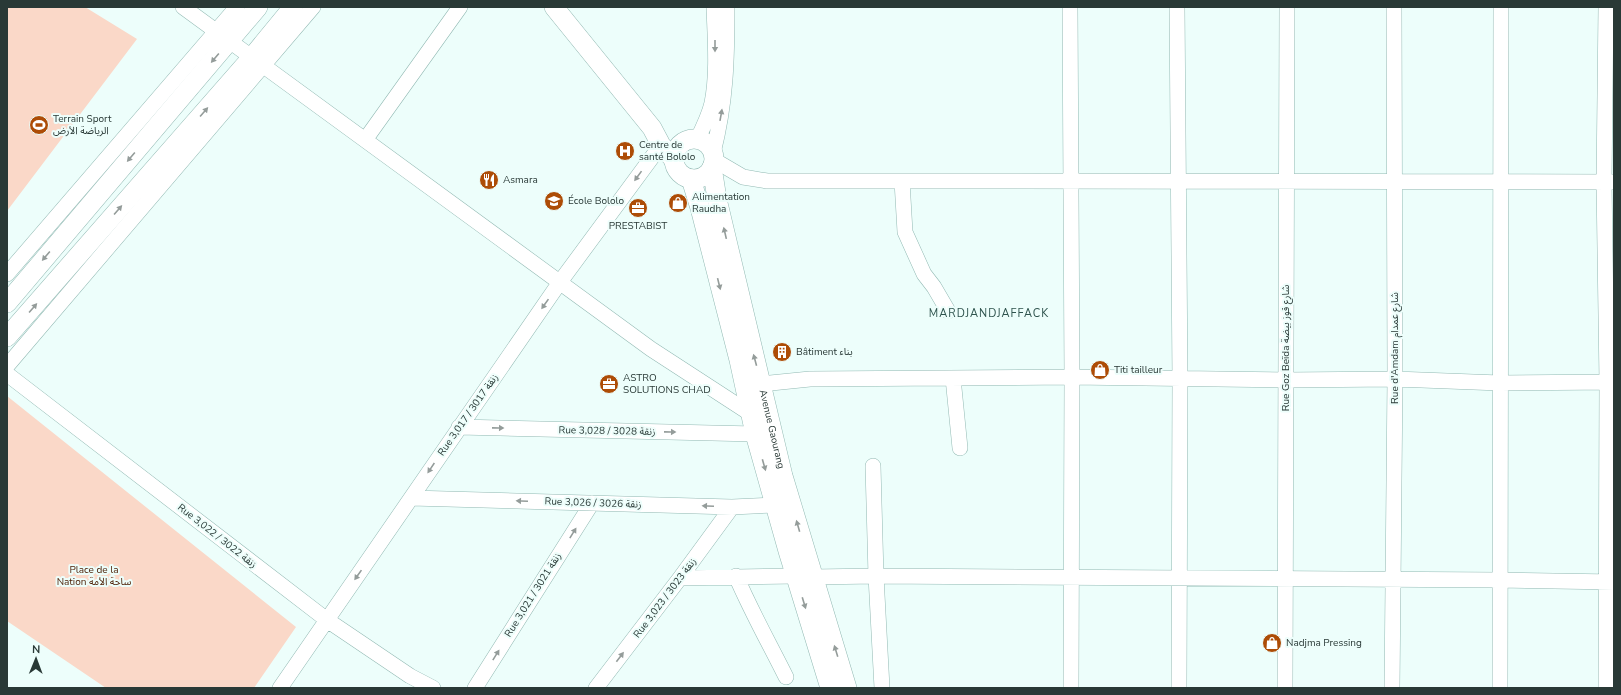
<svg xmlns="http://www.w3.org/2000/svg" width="1621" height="695" viewBox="0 0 1621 695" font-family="'Nunito Sans','Noto Sans Arabic',sans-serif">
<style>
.green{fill:#fad8c8}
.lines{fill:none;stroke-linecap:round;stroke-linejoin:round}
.minor-casing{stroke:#92b9b3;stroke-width:16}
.major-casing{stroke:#92b9b3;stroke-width:20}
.minor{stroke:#fff;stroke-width:15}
.major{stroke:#fff;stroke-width:19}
.oneway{fill:#949c9a}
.labels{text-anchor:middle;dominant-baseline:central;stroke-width:4;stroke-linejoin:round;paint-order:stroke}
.poi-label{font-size:10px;fill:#293936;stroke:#edfefb;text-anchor:start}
.street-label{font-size:10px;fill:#293936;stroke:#edfefb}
.park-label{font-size:10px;fill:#4a1b00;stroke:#edfefb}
.neighbourhood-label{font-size:11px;letter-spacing:1px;fill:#2e534d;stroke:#edfefb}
</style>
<rect width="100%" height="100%" fill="#edfefb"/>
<!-- green -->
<path class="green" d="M7,7H85L137,39L7,211Z
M7,396L296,627L254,688H106L7,621Z"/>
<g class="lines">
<defs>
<path id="minor" d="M183,7L651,349L751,414
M1070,7L1072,377L1071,688
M1177,7L1180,379L1179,688
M1606,7L1604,182L1607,382L1606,688
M365,140L460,7
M697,140C703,128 709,116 712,103C718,72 715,38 714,7
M713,153C726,102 727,59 727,7
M714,160L743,177L767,181C1049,181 1332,181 1614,182
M902,181L905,232L924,274L934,287L948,311
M7,274L237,7
M7,366L313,7
M7,374L327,620L410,676L433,688
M953,378L960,448
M761,384L810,379L1072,377L1286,380L1395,379L1500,383L1614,382
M459,427L755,434
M873,466L876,576L882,688
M411,498L732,507L775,505
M736,576C751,611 769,643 786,677
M813,577L876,576L1500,580L1614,582
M680,578L795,576
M280,688L560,282L661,145
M475,688L592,503
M596,688L680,578L732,507
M1285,688L1287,7
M1392,688L1395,379L1394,7
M1500,688L1501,7"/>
<g id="major">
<path d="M554,7L652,128L661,145L674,160"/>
<circle cx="694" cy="159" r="20"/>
<path id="s1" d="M712,167L717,199L783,476L847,688"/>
<path d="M691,179L700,208L739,360L755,434L788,551L830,688"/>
<path d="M7,303L258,7"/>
<path d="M7,337L252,57L293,7"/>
</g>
</defs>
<!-- minor casing -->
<use href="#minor" class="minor-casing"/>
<!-- major casing -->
<use href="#major" class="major-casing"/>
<!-- minor -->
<use href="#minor" class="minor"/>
<!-- major -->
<use href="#major" class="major"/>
</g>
<!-- one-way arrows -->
<defs><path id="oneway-solid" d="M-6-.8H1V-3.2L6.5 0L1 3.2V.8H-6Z"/></defs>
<g class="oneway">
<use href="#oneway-solid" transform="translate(715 46) rotate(90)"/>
<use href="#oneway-solid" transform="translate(215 58) rotate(130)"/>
<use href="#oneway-solid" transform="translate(204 112) rotate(-49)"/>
<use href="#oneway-solid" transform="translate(721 115) rotate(-80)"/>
<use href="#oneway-solid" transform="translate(131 157) rotate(130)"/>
<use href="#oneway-solid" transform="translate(638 176) rotate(126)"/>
<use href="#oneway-solid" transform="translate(118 210) rotate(-49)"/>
<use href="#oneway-solid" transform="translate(725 233) rotate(-103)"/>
<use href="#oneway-solid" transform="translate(46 256) rotate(130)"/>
<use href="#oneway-solid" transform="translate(719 284) rotate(76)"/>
<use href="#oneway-solid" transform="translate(545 304) rotate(125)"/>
<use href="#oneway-solid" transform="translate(33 308) rotate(-49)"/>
<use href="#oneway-solid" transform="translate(755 360) rotate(-105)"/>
<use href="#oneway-solid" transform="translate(498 428) rotate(1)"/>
<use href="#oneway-solid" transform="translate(670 432) rotate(1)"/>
<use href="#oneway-solid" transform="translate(764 465) rotate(74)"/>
<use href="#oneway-solid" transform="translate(431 468) rotate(124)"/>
<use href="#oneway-solid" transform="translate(522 501) rotate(-178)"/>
<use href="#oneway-solid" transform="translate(708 506) rotate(-178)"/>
<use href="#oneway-solid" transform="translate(798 526) rotate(-106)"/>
<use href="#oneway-solid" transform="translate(573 533) rotate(-58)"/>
<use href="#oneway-solid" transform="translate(358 575) rotate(125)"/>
<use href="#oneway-solid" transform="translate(804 603) rotate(73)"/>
<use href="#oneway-solid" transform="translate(836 651) rotate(-107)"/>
<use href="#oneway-solid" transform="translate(496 655) rotate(-58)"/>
<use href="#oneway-solid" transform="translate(620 657) rotate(-53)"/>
</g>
<!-- icons -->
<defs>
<symbol id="stadium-disc" viewBox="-11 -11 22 22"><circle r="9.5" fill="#ad4c06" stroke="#edfefb"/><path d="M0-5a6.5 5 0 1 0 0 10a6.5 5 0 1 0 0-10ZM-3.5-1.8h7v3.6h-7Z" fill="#fff"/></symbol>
<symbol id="hospital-disc" viewBox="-11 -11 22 22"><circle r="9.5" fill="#ad4c06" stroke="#edfefb"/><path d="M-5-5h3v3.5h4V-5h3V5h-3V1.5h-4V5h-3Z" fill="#fff"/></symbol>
<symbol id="restaurant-disc" viewBox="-11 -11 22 22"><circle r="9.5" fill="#ad4c06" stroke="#edfefb"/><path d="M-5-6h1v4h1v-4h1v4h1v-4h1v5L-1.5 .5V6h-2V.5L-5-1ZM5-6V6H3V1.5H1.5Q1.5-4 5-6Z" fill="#fff"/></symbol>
<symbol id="school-disc" viewBox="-11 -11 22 22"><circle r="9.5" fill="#ad4c06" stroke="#edfefb"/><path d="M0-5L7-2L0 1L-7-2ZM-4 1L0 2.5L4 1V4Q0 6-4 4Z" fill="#fff"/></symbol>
<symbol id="shop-disc" viewBox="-11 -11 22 22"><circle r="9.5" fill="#ad4c06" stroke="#edfefb"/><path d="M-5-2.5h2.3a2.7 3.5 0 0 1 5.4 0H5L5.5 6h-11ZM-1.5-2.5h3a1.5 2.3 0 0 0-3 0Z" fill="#fff"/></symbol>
<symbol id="office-disc" viewBox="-11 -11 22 22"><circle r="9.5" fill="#ad4c06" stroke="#edfefb"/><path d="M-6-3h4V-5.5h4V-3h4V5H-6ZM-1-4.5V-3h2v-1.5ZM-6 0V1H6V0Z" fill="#fff"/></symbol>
<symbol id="building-disc" viewBox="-11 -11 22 22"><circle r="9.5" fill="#ad4c06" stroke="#edfefb"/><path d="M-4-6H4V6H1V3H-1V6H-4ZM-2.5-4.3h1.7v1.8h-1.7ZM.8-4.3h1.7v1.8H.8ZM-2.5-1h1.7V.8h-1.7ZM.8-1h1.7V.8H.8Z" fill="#fff"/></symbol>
</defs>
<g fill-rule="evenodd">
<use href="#stadium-disc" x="28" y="114" width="22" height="22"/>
<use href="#hospital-disc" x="614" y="140" width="22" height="22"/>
<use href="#restaurant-disc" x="478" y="169" width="22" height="22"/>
<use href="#school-disc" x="543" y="190" width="22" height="22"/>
<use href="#shop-disc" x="667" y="192" width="22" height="22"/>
<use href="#office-disc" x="627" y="197" width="22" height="22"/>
<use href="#building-disc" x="771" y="341" width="22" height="22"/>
<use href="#shop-disc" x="1089" y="359" width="22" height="22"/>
<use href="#office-disc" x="598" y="373" width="22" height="22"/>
<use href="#shop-disc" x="1261" y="632" width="22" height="22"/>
</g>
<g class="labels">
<!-- poi labels -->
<g class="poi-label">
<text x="53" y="119">Terrain Sport<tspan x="53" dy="12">الرياضة الأرض</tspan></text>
<text x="639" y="145">Centre de<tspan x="639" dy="12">santé Bololo</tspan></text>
<text x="503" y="180">Asmara</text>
<text x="692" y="197">Alimentation<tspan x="692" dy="12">Raudha</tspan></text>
<text x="568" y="201">École Bololo</text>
<text x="638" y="226" text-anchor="middle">PRESTABIST</text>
<text x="796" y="352">Bâtiment بناء</text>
<text x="1114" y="370">Titi tailleur</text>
<text x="623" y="378">ASTRO<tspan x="623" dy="12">SOLUTIONS CHAD</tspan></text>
<text x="1286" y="643">Nadjma Pressing</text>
</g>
<!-- street labels -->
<g class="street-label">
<text transform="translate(1286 348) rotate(-90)">Rue Goz Beïda شارع قوز بيضة</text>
<text transform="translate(1395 348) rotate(-90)">Rue d'Amdam شارع عمدام</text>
<text transform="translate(468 415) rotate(-55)">Rue 3,017 / زنقة 3017</text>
<text stroke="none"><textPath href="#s1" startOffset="269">Avenue Gaourang</textPath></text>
<text transform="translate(607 431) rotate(1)">Rue 3,028 / زنقة 3028</text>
<text transform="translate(593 503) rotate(2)">Rue 3,026 / زنقة 3026</text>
<text transform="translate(217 536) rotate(38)">Rue 3,022 / زنقة 3022</text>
<text transform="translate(533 595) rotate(-58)">Rue 3,021 / زنقة 3021</text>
<text transform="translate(665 598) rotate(-53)">Rue 3,023 / زنقة 3023</text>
</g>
<!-- park labels -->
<g class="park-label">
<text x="94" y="570">Place de la<tspan x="94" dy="12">Nation ساحة الأمة</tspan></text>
</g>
<!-- neighbourhood labels -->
<g class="neighbourhood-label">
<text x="989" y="313">MARDJANDJAFFACK</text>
</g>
</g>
<!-- border -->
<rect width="1621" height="695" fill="none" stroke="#293936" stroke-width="16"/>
<!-- north arrow -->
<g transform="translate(36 659) rotate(1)" stroke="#edfefb" stroke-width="3" paint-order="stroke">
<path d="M0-3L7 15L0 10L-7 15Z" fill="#293936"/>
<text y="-6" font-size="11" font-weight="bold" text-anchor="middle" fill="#293936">N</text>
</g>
</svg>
